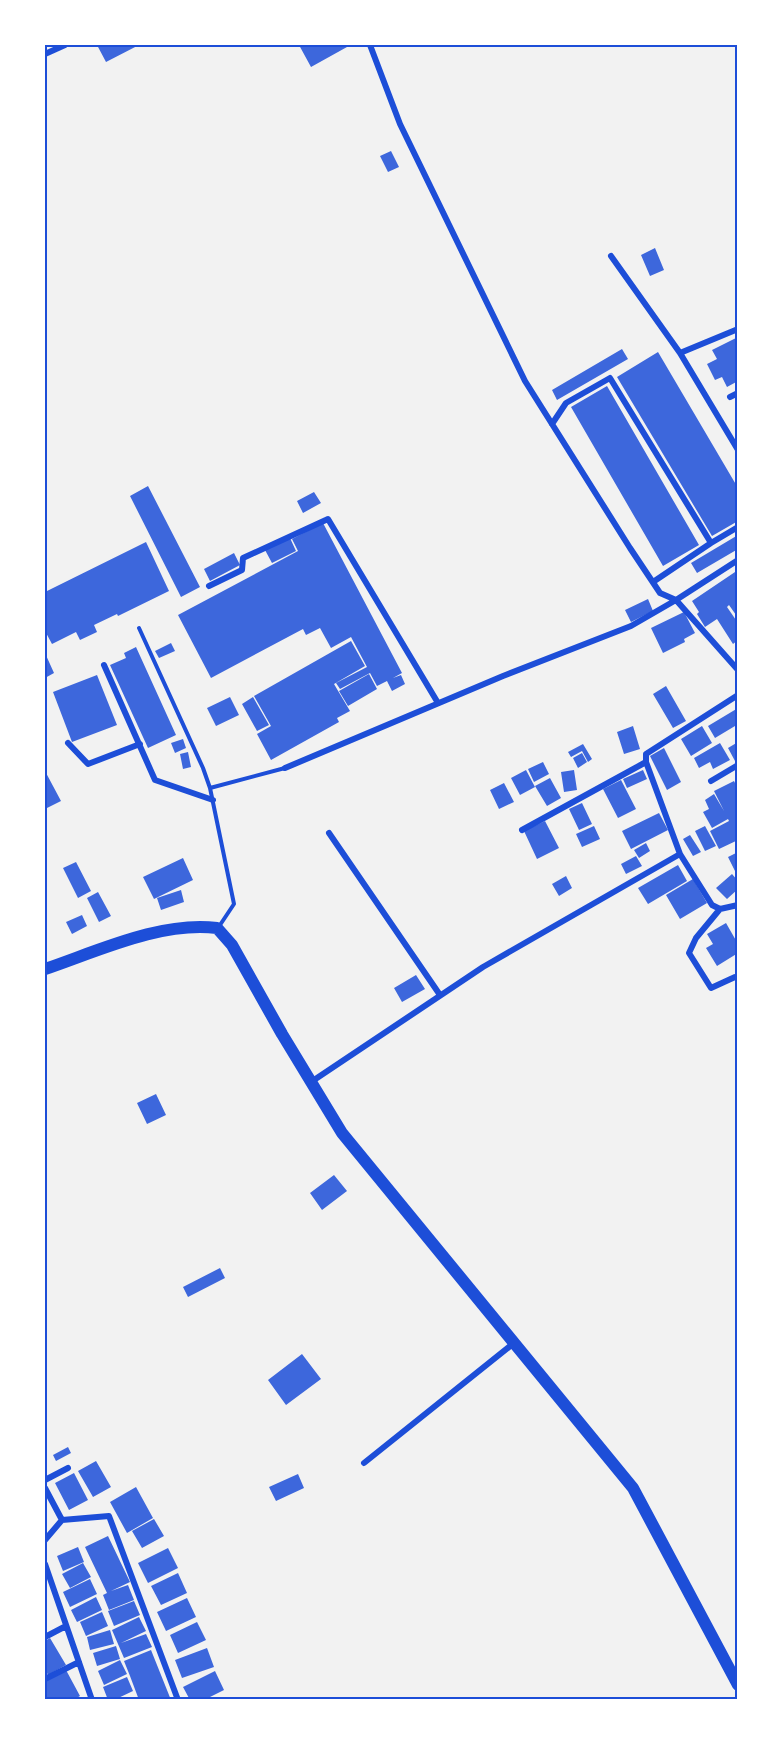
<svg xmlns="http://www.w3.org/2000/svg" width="783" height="1745" viewBox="0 0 783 1745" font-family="'Crimson Pro',serif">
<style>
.building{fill:#3d67dc}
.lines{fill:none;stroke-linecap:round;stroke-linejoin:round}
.service{stroke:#1d4ed8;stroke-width:4}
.minor{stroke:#1d4ed8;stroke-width:6}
.primary{stroke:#1d4ed8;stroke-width:12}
.neatline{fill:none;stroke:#1d4ed8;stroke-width:2}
</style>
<rect width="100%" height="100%" fill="#f2f2f2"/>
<!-- building -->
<path class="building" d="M97,45H139L106,62Z
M299,45H346L347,47L311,67Z
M391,151L399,167L388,172L380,156Z
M655,248L664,270L650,276L641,255Z
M738,337V381L727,387L722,377L715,380L707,364L717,359L712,350Z
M622,349L628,359L557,400L552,390Z
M658,352L738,488V521L712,536L617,377Z
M607,386L699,545L663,566L571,407Z
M148,486L200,587L181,597L130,496Z
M314,492L321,503L303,513L297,501Z
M323,523L402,673L393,678L401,675L405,684L392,691L387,681L377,686L370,673L340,689L336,683L367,667L351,637L331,648L320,628L306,635L303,629L211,678L178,615L298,551L292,539Z
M738,535V549L697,573L691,563Z
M290,538L296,551L272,563L265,550Z
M146,542L169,591L118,616L117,614L94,625L97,632L80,640L76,632L52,644L45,631V592Z
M234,553L240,565L210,581L204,569Z
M738,570V613L736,615L729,605L727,607L738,623V640L733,644L717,619L705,627L697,614L699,612L692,601Z
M648,599L653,611L631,622L625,610Z
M684,612L695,633L684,639L685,642L663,653L651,628Z
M351,641L365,666L334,684L350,711L337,718L339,722L271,760L257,734L271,726L254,696Z
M171,643L175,651L159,658L155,651Z
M136,647L176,735L148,748L110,665L126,658L124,653Z
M45,653L54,673L45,678Z
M369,674L377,689L348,706L339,691Z
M97,675L117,725L72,742L53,692Z
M666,686L686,721L673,728L653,694Z
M230,697L239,715L216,726L207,708Z
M253,697L269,725L257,731L242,704Z
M738,708V732L735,726L715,738L708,726Z
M633,726L640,749L624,754L617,732Z
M702,726L712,743L691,756L681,739Z
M183,739L186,748L175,753L171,743Z
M738,742V759L735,761L728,748Z
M720,743L730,760L713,769L710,762L699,768L694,758Z
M583,744L592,759L588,762L582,751L571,757L568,752Z
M664,748L681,782L667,790L650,756Z
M188,752L191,767L183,769L180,754Z
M582,753L587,762L578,768L573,758Z
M543,762L549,774L534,782L528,769Z
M526,770L535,787L520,795L511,778Z
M574,770L577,790L564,792L561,772Z
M643,770L647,779L627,788L623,779Z
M45,771L61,801L45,809Z
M550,778L561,798L547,806L535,786Z
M621,780L636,809L618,818L603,789Z
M734,781L738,789V840L719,849L710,831L729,821L728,819L712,828L703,812L709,809L705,800L714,794L724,811L714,791Z
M504,783L514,802L499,809L490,790Z
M582,803L592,824L579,830L569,809Z
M659,813L668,830L631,849L622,831Z
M545,821L559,848L537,859L524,831Z
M594,826L600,839L582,847L576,834Z
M705,826L716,846L705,851L695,831Z
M690,835L701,852L693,856L683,839Z
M646,843L650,851L639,858L634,850Z
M738,852V869L735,871L728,857Z
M636,856L642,866L626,874L621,864Z
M183,858L193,880L154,899L143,877Z
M76,862L91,891L78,898L63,868Z
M678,865L687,881L648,904L638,888Z
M732,874L738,881V889L727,899L716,888Z
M566,876L572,888L559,896L552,884Z
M693,879L707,903L680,919L666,895Z
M181,890L184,902L161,910L157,898Z
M98,892L111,916L99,922L87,898Z
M82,915L87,926L72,934L66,922Z
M726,923L738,944V953L717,966L706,948L713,944L707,934Z
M416,975L425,989L402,1002L394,988Z
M156,1094L166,1115L147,1124L137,1103Z
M334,1175L347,1191L322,1210L310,1193Z
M220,1268L225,1278L188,1297L183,1287Z
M302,1354L321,1379L286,1405L268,1380Z
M68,1447L71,1453L56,1461L53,1455Z
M96,1461L111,1487L93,1497L78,1471Z
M74,1473L88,1500L69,1510L55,1483Z
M298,1474L304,1488L276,1501L269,1487Z
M136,1487L153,1518L127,1533L110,1502Z
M154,1519L164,1536L142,1548L132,1531Z
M108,1536L130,1582L111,1591L128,1585L134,1600L109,1610L103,1595L107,1593L85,1547Z
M78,1547L84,1562L63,1571L57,1556Z
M168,1548L178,1568L148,1583L138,1563Z
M83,1563L91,1577L70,1588L62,1574Z
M178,1573L187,1593L161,1605L151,1586Z
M90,1579L97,1594L70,1607L63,1592Z
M96,1597L102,1610L77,1622L71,1610Z
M187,1598L196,1617L166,1631L157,1612Z
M134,1601L140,1615L114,1626L108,1611Z
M102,1612L108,1626L86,1636L80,1622Z
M139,1617L146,1631L121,1643L146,1634L152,1647L124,1658L112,1630Z
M197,1622L206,1640L178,1653L170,1635Z
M110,1630L114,1644L90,1650L87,1637Z
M50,1638L66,1665L48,1675L45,1669V1641Z
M116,1646L120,1659L97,1666L93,1653Z
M207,1648L214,1667L182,1678L175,1660Z
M151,1650L171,1700H139L130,1676L124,1661Z
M120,1660L127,1674L104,1685L98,1671Z
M66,1670L80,1696L73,1700H45V1681Z
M215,1671L224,1690L204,1700H190L183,1687Z
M127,1677L133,1691L114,1700H108L103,1687Z"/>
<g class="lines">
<!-- service -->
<path class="service" d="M139,628L203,768L210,788L234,904L218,928
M210,788L285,768"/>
<!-- minor -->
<path class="minor" d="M370,45L400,124L525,381L630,548L660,593L676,600L738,560
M45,54L65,45
M611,256L680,353L738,450
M680,353L738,329
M730,397L738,393
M552,424L566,403L610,378L711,543
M653,582L711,543L738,527
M209,586L242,570L243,558L328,519L438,703
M104,665L155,780L213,800
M68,743L88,764L140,744
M285,768L503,676L631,626L676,600L738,670
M711,781L738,765
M522,830L646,762
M329,833L440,995
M680,854L712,905L720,909L738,905
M720,909L696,938L689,953L711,988L735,977L738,979
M311,1082L483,967L680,854L646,762V754L738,695
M364,1463L514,1343
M45,1480L68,1468
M45,1488L62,1520L109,1516L178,1700
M45,1540L62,1520
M45,1564L92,1700
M45,1637L66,1626
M45,1679L79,1662"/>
<!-- primary -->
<path class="primary" d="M45,969C98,951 161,921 217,928L232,945L282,1034L342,1133L633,1488L738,1685"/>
</g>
<!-- border -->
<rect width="783" height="1745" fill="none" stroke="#ffffff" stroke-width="93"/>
<rect x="46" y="46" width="690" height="1652" class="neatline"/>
</svg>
